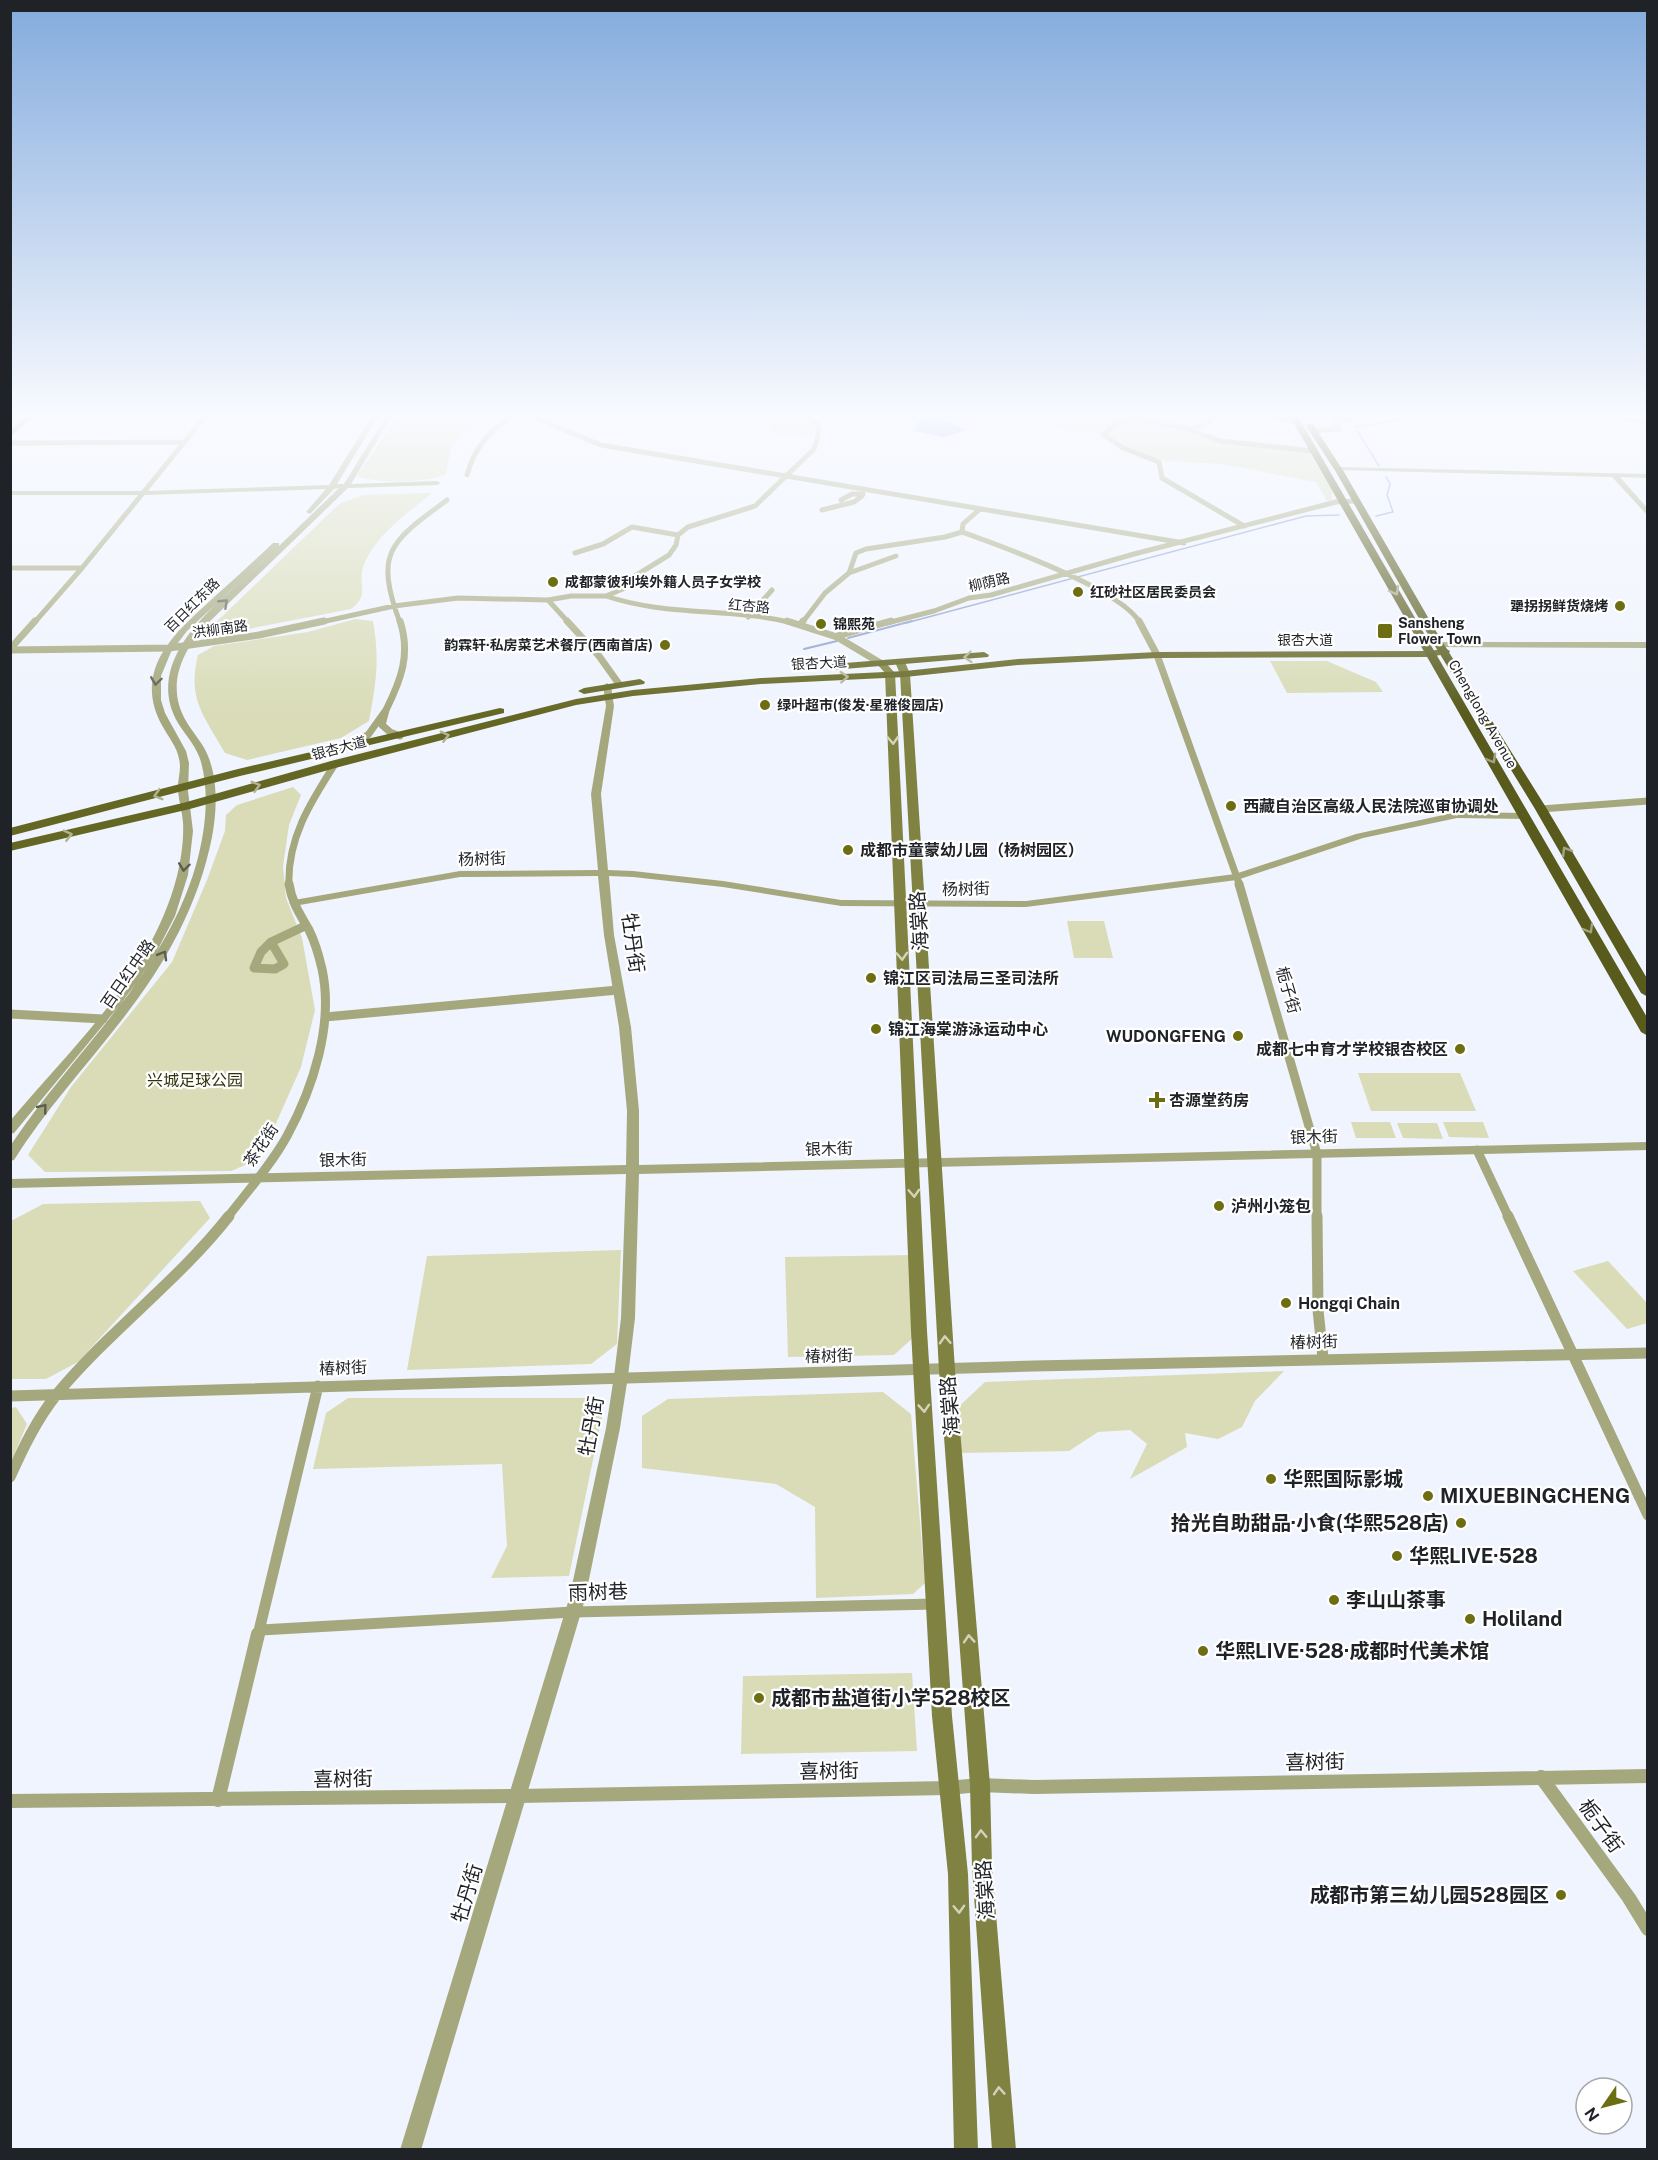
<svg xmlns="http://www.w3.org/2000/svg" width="1658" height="2160" viewBox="0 0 1658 2160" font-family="'Public Sans','Noto Sans SC',sans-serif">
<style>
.green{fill:#d9dcb7}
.water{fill:#8b9ecc}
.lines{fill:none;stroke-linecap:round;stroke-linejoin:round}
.stream-far1{stroke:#8b9ecc;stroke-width:1.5}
.stream{stroke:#8b9ecc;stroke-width:2}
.minor-far4{stroke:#a5a87d;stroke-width:5}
.minor-far3{stroke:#a5a87d;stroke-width:7}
.minor-far2{stroke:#a5a87d;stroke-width:9}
.minor-far1{stroke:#a5a87d;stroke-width:11}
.minor{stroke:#a5a87d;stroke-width:14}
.tertiary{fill:#a5a87d;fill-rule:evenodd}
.secondary{fill:#7f8240;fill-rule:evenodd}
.primary{fill:#646723;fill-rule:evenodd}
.trunk{fill:#585b1c;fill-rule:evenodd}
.oneway{stroke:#a3a582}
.oneway2{stroke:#5b5e4e}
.oneway3{stroke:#b2b391}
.oneway4{stroke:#d2d3bc}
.poi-dot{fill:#6c6e11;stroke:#fff;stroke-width:2}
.labels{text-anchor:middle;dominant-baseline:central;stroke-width:4.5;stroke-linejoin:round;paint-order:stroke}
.far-poi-label{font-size:14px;font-weight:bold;fill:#1f2227;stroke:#fff;text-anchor:start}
.far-street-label{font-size:14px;fill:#1f2227;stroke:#fff}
.poi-label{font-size:16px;font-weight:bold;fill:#1f2227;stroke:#fff;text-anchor:start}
.street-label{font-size:16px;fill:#1f2227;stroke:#fff}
.park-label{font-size:16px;fill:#313308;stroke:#fff}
.near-street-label{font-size:20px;fill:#1f2227;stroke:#fff}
.near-poi-label{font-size:20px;font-weight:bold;fill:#1f2227;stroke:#fff;text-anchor:start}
</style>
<rect width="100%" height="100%" fill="#f0f4fe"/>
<!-- green -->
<path class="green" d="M399,413H499L463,435L452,445L446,474C427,483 377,484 357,476Z
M703,413H798L815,426L813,436L787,433L785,435L772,432L770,427L742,423L740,418Z
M977,413H1097L1200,435L1305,452L1310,454L1332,490V500L1327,501L1316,482L1222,464L1167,461L1136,454L1100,435Z
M432,493C408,513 374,536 363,567C358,585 370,595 351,609L217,635L209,629L339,504L363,495Z
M355,619L373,621C380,660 376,683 369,721L341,738L247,760L225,753C204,716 187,699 198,655L214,646L308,632Z
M1270,661H1327L1376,682L1383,692L1287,693Z
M293,787L301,795L289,825L283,866L286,898L302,938L315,1010L301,1067L265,1148L255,1161L231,1171L45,1172L28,1155L71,1087L172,962L207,880L225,831L226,815L237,805Z
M1067,921H1104L1113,958H1074Z
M1358,1073H1460L1476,1111H1371Z
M1351,1122H1390L1396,1138H1356Z
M1443,1122H1483L1489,1138L1449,1137Z
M1397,1123H1437L1443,1139L1403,1138Z
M200,1201L210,1218L78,1362L46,1379H11V1221L43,1204Z
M621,1250L617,1344L591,1364L407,1370L427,1256Z
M913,1255L915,1336L894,1355L788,1357L785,1257Z
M1608,1261L1647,1303V1323L1627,1329L1573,1271Z
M1284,1371L1255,1401L1242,1427L1218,1439L1185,1433L1187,1447L1130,1479L1147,1444L1130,1430L1098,1432L1069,1451L958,1453L955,1410L985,1382Z
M883,1392L911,1414L925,1583L913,1594L816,1598L815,1507L776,1484L642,1468V1416L668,1399Z
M348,1398H588L602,1416L569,1576L491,1578L507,1546L502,1464L313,1469L326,1413Z
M16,1407L27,1424L11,1462V1408Z
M912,1673L917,1751L741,1754L743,1676Z"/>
<!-- water -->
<path class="water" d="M937,416L967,430L943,437L914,431L918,422Z"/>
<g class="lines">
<!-- stream-far1 -->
<path class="stream-far1" d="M1379,466L1355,427L1443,413
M1376,516L1393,512L1387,495L1390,484L1386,477
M906,623L1306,516L1339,515"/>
<!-- stream -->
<path class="stream" d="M848,638L912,621
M804,649L837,641"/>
<!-- minor-far4 -->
<path class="minor-far4" d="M524,413L601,445L1184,543
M1107,413L1184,428L1221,441L1313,451
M1257,413L1293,421L1299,425
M1131,417L1109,429L1104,435L1123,448L1159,462L1162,478L1244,526
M1190,429L1202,426L1220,413
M1313,431L1339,429L1334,419H1355L1348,413
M10,443L184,442
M467,475C475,445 491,430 516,413
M841,500L852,494H863
M980,509L963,524L962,532C1001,546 1122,589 1140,623
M822,510L854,502L862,496
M575,553L603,544L632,527L678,535
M10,568H82
M849,573L856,553L866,549L945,537L962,532
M606,596C668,617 731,607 793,623
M548,600L569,623
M748,617L772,590
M34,623L82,568L208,413
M317,623L394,606L458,598L548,600L571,596H606L625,588L635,576L669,555L676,545L678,535L688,527L755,506L814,449L818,436V425L802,413
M400,623C374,552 390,542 447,500
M802,623L825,593L849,573L896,556
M887,623L934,611L969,598L991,595L1134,554L1336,502L1356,501"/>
<!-- minor-far3 -->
<path class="minor-far3" d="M567,621L599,656L619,684
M787,621L837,637L882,664
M1139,621L1157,655L1240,886
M800,625L803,621
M837,636L891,621
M10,649L35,621
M10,650L169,648L259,635L324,621
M386,710C401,680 411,654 400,621
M344,747L368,735L386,710L382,725L390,732L400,736
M1541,809L1648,801
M289,886C287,839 310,803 335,764"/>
<!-- minor-far2 -->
<path class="minor-far2" d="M1239,884L1317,1154V1218
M271,942L284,964L275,969L254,968L261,952Z
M271,942L305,926
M10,1014L103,1019
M325,1017L618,990
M1477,1150L1509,1218
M227,1218C247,1192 271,1165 287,1136C313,1088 334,1024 322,969C319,956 315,942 309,930C300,914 292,903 289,884"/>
<!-- minor-far1 -->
<path class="minor-far1" d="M1317,1216L1318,1310L1323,1358
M1508,1216L1648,1515
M10,1396L1034,1366L1648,1353
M10,1477C23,1448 37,1419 57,1394C110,1330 178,1281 229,1216
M261,1630L573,1612L936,1604
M258,1635L318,1386"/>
<!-- minor -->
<path class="minor" d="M1541,1777L1629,1898L1648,1929
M218,1800L258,1634
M10,1801L519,1796L947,1788L980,1785L1034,1787L1648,1776"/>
<!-- tertiary -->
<path class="tertiary" d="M374,413H380L337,484H344L388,413H394L351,484L437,481L441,483L437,485L348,488L205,626C181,653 166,687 186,721C193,733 203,743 208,756C218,780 217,811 212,837C198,908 162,970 117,1026C82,1071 44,1112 14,1160L10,1161V1146L15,1139C77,1048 164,975 196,865C205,833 210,795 201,762C197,747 186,736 178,723C163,698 166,671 181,646C200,614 241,582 269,555L187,631L171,652L161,676V700L165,713L186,751L189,763L188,791L193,831L188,875L175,916L155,955L128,995L14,1133L10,1134V1121C73,1046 152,974 177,876C181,860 184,839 183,822C182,812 179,801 178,791C177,780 182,770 179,759C177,747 169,738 163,727C149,703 148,679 161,655C174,632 194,616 213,598C233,580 253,562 273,543H279V546L339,488L334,489L310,514L306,512L326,489L145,495H10V491H145L329,485Z
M1593,413H1604L1648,421V425Z
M1338,467L1648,474V478L1620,477L1648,509V516L1612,477L1336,470L1334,469Z
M1441,642H1648V648L1438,647L1437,645Z
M607,683L611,686L614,706L601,794L608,870L633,871L723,881L841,900L1026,901L1235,874L1356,834L1457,812L1525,813L1530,816L1525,819L1457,818L1363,838L1237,880L1026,907L841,906L723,887L633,877L609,876L614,935L631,1027L639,1111V1165L1648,1142V1150L639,1174L635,1318L628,1376L620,1428L585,1599L421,2150H400L569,1599L606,1428L614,1376L621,1318L626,1174L10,1188V1179L626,1165L627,1111L619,1027L604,935L598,876L460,877L294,906L289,903L294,900L460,871L598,870L591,794L606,706L603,686Z"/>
<!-- secondary -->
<path class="secondary" d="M30,413H38L10,437V430Z
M900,659L905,662L910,674L955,1370L990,1785L992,1867L1016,2150H992L972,1867L970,1785L939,1370L900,674L895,662Z
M882,661L885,662L895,673L927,1331L952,1716L968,1874L978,2150H954L948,1874L932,1716L911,1331L885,673L877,664Z"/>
<!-- primary -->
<path class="primary" d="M1445,648L1450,651L1449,653L1431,657L1157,658L1018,665L905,677L761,684L633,696L576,705L339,767L190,809L10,851V843L183,803L331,761L576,699L633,690L761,678L905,671L1018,659L1157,652L1431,651Z
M984,652L989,655L988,657L832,670L827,667L832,664Z
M640,679L645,682L644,684L584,694L578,691L584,688Z
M500,708L504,709V713L240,776L10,836V828L238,769Z"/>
<!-- trunk -->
<path class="trunk" d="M1288,413H1296L1648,1019V1036L1641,1032Z
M1307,424H1313L1344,472L1440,638L1547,809L1648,980V997L1641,993L1535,809L1430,638L1336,472L1306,426Z"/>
</g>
<!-- one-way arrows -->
<defs><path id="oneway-chevron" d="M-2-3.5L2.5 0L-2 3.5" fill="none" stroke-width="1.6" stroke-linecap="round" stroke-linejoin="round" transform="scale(1.5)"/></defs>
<g class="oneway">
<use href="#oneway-chevron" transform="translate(1395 591) rotate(61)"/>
<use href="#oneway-chevron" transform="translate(1492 759) rotate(60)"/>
<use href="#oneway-chevron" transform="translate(1566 851) rotate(-121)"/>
<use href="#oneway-chevron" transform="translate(1589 929) rotate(60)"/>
</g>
<g class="oneway2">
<use href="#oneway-chevron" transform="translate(224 603) rotate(-43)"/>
<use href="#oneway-chevron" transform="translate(156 681) rotate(98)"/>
<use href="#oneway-chevron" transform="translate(184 867) rotate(97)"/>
<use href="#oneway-chevron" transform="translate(163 955) rotate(-60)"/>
<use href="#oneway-chevron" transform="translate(43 1108) rotate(-51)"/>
</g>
<g class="oneway3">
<use href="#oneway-chevron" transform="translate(968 657) rotate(175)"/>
<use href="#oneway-chevron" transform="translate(844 677) rotate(-3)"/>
<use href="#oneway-chevron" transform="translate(445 736) rotate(-14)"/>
<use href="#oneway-chevron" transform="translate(256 786) rotate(-16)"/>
<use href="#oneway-chevron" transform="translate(158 795) rotate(164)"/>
<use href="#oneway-chevron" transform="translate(68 835) rotate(-13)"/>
</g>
<g class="oneway4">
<use href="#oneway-chevron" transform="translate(893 740) rotate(88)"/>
<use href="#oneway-chevron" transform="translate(902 956) rotate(87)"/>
<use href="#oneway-chevron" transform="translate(914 1193) rotate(87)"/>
<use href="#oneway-chevron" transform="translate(945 1340) rotate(-93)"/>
<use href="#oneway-chevron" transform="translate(924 1408) rotate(86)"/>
<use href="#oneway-chevron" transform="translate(969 1639) rotate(-94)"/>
<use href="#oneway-chevron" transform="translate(981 1834) rotate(-92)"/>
<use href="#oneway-chevron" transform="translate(959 1909) rotate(88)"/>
<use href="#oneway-chevron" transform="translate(999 2091) rotate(-94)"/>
</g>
<!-- sky -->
<linearGradient id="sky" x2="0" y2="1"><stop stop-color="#83abdd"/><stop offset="0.58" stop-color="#f8faff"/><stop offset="1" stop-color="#f8faff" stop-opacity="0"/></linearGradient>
<rect width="1658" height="715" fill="url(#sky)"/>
<!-- markers -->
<g class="poi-dot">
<circle cx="553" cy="582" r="6"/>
<circle cx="1078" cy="592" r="6"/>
<circle cx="1620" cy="606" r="6"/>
<circle cx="821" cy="624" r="6"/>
<rect x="1377" y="623" width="16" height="16" rx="3"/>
<circle cx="665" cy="645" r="6"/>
<circle cx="765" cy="705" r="6"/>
<circle cx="1231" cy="806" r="6"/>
<circle cx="848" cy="850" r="6"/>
<circle cx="871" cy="978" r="6"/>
<circle cx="876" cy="1029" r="6"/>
<circle cx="1238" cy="1036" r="6"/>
<circle cx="1460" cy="1049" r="6"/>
<path d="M1154 1091h6v6h6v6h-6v6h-6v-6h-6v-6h6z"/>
<circle cx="1219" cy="1206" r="6"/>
<circle cx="1286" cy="1303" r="6"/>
<circle cx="1271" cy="1479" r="6"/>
<circle cx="1428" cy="1496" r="6"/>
<circle cx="1461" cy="1523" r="6"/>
<circle cx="1397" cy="1556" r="6"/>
<circle cx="1334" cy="1600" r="6"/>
<circle cx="1470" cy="1619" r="6"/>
<circle cx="1203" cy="1651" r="6"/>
<circle cx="759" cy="1698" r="6"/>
<circle cx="1561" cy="1895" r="6"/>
</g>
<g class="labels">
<!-- far-poi labels -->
<g class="far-poi-label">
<text x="565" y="582">成都蒙彼利埃外籍人员子女学校</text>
<text x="1090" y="592">红砂社区居民委员会</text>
<text x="1608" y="606" text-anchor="end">犟拐拐鲜货烧烤</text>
<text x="1398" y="623">Sansheng<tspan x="1398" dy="16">Flower Town</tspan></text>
<text x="833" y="624">锦熙苑</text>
<text x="653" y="645" text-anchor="end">韵霖轩·私房菜艺术餐厅(西南首店)</text>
<text x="777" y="705">绿叶超市(俊发·星雅俊园店)</text>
</g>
<!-- far-street labels -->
<g class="far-street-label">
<text transform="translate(989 582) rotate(-13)">柳荫路</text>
<text transform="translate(192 605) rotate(-45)">百日红东路</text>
<text transform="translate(749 606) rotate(5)">红杏路</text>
<text transform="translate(220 629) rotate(-8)">洪柳南路</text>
<text x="1305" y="640">银杏大道</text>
<text transform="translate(819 663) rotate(-3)">银杏大道</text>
<text transform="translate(1483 714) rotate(60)">Chenglong Avenue</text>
<text transform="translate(339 748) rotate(-15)">银杏大道</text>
</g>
<!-- poi labels -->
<g class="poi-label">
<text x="1243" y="806">西藏自治区高级人民法院巡审协调处</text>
<text x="860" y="850">成都市童蒙幼儿园（杨树园区）</text>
<text x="883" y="978">锦江区司法局三圣司法所</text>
<text x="888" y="1029">锦江海棠游泳运动中心</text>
<text x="1226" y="1036" text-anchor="end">WUDONGFENG</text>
<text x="1448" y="1049" text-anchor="end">成都七中育才学校银杏校区</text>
<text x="1169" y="1100">杏源堂药房</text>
<text x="1231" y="1206">泸州小笼包</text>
<text x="1298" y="1303">Hongqi Chain</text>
</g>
<!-- street labels -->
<g class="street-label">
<text transform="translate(482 859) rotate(-2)">杨树街</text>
<text transform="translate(966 889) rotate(-1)">杨树街</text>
<text transform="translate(128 974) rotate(-55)">百日红中路</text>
<text transform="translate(1288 990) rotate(74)">栀子街</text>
<text transform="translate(1314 1137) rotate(-1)">银木街</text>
<text transform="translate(261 1145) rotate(-56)">茶花街</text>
<text transform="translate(829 1149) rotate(-1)">银木街</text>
<text transform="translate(343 1160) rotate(-1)">银木街</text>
<text transform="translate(1314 1342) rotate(-1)">椿树街</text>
<text transform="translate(829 1356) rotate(-1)">椿树街</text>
<text transform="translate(343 1368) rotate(-2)">椿树街</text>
</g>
<!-- park labels -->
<g class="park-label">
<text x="195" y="1080">兴城足球公园</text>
</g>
<!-- near-street labels -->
<g class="near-street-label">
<text transform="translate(919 921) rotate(-94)">海棠路</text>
<text transform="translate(633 943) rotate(82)">牡丹街</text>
<text transform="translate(950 1406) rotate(-95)">海棠路</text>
<text transform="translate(591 1426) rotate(-80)">牡丹街</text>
<text transform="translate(598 1592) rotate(-2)">雨树巷</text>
<text transform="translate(1315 1762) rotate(-1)">喜树街</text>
<text transform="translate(829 1771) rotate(-1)">喜树街</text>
<text transform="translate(343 1779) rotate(-1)">喜树街</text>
<text transform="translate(1601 1826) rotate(54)">栀子街</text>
<text transform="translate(985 1890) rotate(-94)">海棠路</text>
<text transform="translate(467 1893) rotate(-73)">牡丹街</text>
</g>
<!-- near-poi labels -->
<g class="near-poi-label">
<text x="1283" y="1479">华熙国际影城</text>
<text x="1440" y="1496">MIXUEBINGCHENG</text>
<text x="1449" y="1523" text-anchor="end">拾光自助甜品·小食(华熙528店)</text>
<text x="1409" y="1556">华熙LIVE·528</text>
<text x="1346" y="1600">李山山茶事</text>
<text x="1482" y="1619">Holiland</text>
<text x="1215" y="1651">华熙LIVE·528·成都时代美术馆</text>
<text x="771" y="1698">成都市盐道街小学528校区</text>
<text x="1549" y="1895" text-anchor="end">成都市第三幼儿园528园区</text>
</g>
</g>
<!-- border -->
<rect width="1658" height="2160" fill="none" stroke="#1f2227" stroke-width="24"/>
<!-- north arrow -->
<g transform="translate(1604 2106) rotate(235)"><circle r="28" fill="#ffffff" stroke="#a5a7a9" stroke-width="1.5"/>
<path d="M0-4.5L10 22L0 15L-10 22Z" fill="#6c6e11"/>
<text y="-9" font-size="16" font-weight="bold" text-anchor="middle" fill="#1f2227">N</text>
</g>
</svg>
